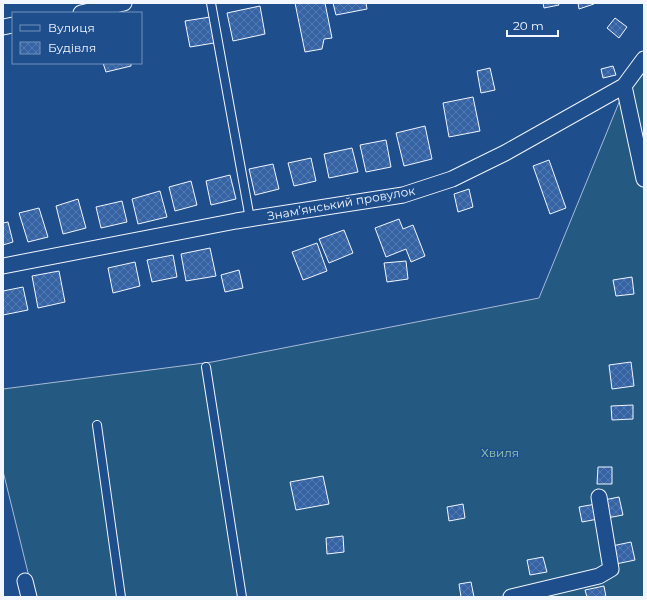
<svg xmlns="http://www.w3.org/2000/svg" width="647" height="600" viewBox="0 0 647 600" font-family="Montserrat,sans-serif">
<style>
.garden{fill:#245a82;stroke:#a8bbd7}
.building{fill:url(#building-cross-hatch);stroke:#f2f6ff}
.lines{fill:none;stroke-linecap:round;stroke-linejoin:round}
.lane-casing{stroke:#f2f6ff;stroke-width:10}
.street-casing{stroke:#f2f6ff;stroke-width:17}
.lane{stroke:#1f4e8c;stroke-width:8}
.street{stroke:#1f4e8c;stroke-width:15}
.labels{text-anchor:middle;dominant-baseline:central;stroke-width:3;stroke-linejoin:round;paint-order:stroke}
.street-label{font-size:12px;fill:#f2f6ff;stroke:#1f4e8c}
.park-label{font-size:12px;fill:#97c8a6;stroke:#1f4e8c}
</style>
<defs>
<pattern id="building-cross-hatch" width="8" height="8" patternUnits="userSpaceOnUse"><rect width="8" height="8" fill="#3563a3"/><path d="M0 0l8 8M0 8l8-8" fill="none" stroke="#537ab1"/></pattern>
</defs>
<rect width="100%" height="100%" fill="#1f4e8c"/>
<!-- garden -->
<path class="garden" d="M644,70V597H34L3,471V389L212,362L539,298L620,100Z"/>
<!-- building -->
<path class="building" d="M295,3H325L332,38L324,39L322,49L305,52Z
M333,3H366L367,9L336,15Z
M543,3H558L559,5L544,8Z
M578,3H594V4L579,9Z
M260,6L265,34L233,41L227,13Z
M210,17L214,43L190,47L185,21Z
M615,18L627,27L619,38L607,28Z
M103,63H131V66L106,72Z
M613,66L616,75L603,78L601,69Z
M490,68L495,90L481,93L477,71Z
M473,97L480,131L449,137L443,103Z
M425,126L432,159L404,166L396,133Z
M386,140L391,167L366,172L360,145Z
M352,148L358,172L329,178L324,154Z
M311,158L316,181L294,186L288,163Z
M549,160L566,208L550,214L533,166Z
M273,164L279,189L255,195L249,169Z
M230,175L236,199L211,205L206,181Z
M191,181L197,205L175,211L169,187Z
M469,189L473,207L458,212L454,194Z
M160,191L167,217L138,224L132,199Z
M78,199L86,228L63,234L56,206Z
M122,201L127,222L101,228L96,207Z
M39,208L48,237L28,242L19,213Z
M399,219L403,229L413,225L425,256L411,262L406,249L386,257L375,228Z
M8,222L13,242L3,245V223Z
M344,230L353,253L329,263L319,239Z
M317,243L327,271L303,280L292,252Z
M210,248L216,276L186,281L181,254Z
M173,255L177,277L152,282L147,260Z
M406,261L408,279L387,282L384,263Z
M135,262L140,286L113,293L108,268Z
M239,270L243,288L225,292L221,275Z
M59,271L65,302L38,308L32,276Z
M632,277L634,294L616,296L613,280Z
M23,287L28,310L3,315V291Z
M631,362L634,386L612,389L609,365Z
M633,405V419L612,420L611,406Z
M598,467H612V484H597Z
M323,476L329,504L296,510L290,482Z
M619,497L623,515L607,518L604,500Z
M463,504L465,518L449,521L447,507Z
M596,504L598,519L582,522L579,507Z
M343,536L344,552L327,554L326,538Z
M631,542L635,560L616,564L612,546Z
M543,557L547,572L530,575L527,560Z
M471,582L474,597H461L459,584Z
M604,586L606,597H587L585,590Z"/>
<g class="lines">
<defs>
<path id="lane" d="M211,3L250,219
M206,367L242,597
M97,425L121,597"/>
<path id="street" d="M81,13L124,3
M3,27L13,25
M624,86L644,179
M3,266L236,221L403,195L452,179L505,153L624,86L644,59
M25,581L29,597
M511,597L599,576L611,569L599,497"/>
</defs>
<!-- lane casing -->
<use href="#lane" class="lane-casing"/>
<!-- street casing -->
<use href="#street" class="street-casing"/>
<!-- lane -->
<use href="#lane" class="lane"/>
<!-- street -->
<use href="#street" class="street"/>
</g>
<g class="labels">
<!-- street labels -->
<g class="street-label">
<text transform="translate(341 203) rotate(-10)">Знамʼянський провулок</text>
</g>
<!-- park labels -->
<g class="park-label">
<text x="500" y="452">Хвиля</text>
</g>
</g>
<!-- border -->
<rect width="647" height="600" fill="none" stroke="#f2f6ff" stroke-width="8"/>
<!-- legend -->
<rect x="12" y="12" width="130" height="52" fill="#1f4e8c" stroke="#7391ba"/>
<rect x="20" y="25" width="20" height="6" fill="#1f4e8c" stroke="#7391ba"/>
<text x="48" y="32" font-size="12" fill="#f2f6ff">Вулиця</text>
<rect x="20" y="42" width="20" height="12" fill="url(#building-cross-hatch)" stroke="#7391ba"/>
<text x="48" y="52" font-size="12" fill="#f2f6ff">Будівля</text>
<!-- scale -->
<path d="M507 30v6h51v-6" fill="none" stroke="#f2f6ff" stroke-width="2"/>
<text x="513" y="30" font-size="12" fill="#f2f6ff" stroke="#1f4e8c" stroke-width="3" paint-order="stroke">20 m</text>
</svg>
